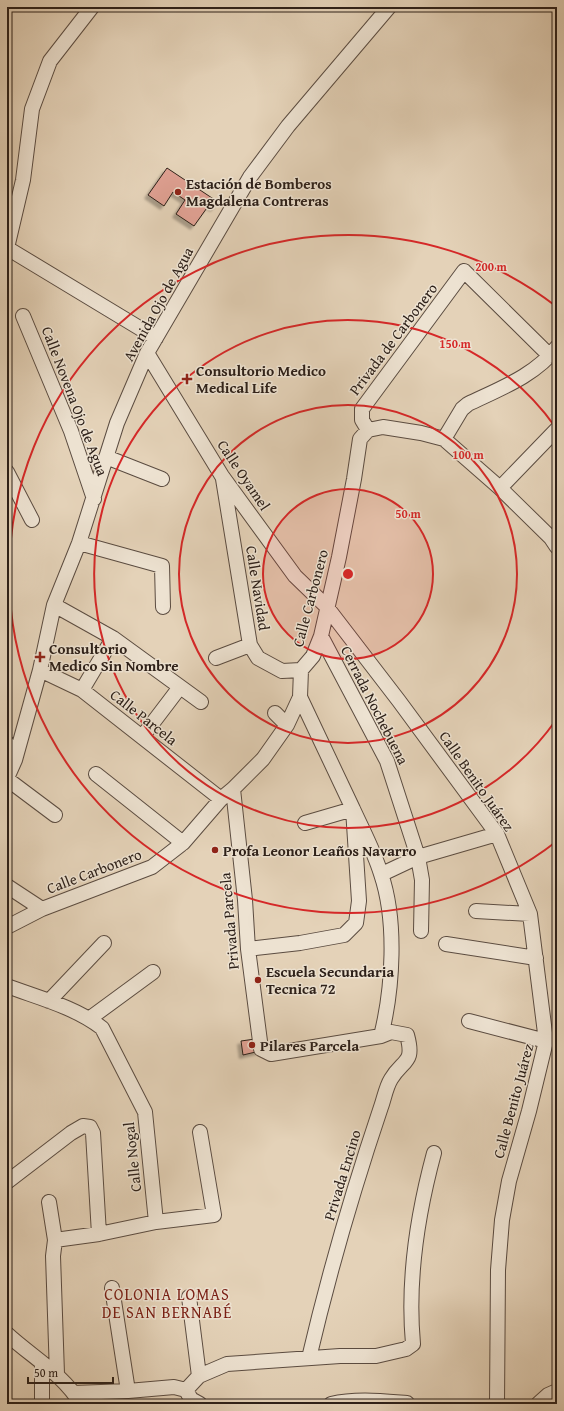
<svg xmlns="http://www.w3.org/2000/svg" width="564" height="1411" viewBox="0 0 564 1411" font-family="'Gentium Book Plus',serif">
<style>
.building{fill:#dfa092;stroke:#2d2019;filter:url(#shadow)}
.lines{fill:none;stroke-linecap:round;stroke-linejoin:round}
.minor-casing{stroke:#5b4c41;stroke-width:16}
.minor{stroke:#ede2d1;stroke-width:14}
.ring{fill:none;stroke:#d62828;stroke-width:2}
.poi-dot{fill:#8f2418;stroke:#ede2d1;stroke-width:1.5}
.labels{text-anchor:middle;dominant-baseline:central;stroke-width:3;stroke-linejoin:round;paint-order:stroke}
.poi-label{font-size:15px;font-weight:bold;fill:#2d2019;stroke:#ede2d1;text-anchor:start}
.street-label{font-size:15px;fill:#2d2019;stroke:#ede2d1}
.neighbourhood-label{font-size:16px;letter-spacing:1px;fill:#7a1f14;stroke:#ede2d1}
.centre{fill:#d62828;stroke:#ede2d1;stroke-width:2}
.ring-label{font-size:12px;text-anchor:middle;font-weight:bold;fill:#d62828;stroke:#ede2d1;stroke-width:3;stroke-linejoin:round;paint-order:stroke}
</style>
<defs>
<filter id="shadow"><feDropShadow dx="-3.5" dy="3.5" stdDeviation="1" flood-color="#0004"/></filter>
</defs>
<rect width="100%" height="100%" fill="#e4d2b8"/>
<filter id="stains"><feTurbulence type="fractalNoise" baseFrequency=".005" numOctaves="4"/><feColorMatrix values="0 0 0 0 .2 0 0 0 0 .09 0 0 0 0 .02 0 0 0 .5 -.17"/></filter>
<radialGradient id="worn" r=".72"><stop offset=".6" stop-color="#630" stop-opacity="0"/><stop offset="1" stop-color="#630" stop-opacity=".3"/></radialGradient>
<!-- building -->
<path class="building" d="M167,168L218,202L214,208L209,205L194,226L176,214L185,200L173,192L164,206L148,195Z
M262,1038L264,1050L243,1055L241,1041Z"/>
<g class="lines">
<defs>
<path id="minor" d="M7,248L23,180L32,109L50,61L92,7
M7,248L156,338
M23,316L71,431L94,499
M147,353L222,476L295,576L326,606L399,701L497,834L530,914L546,1041L529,1111L509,1181L502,1220L498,1270L497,1404
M368,430L362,420V409L464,271L550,356
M444,439L462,409L468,404C499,389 535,376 557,347
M106,457L162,479
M7,472L32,520
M223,479L250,645L258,658L282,671L301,670
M500,488L557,429
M79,543L162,566L163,607
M54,605L113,638L201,702
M321,636L387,761L418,857L422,880L421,931
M216,658L250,645
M40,670L82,690L221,799
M82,690L113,638
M275,713L287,725
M142,737L180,687
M7,743L15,760
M96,774L183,843
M7,778L15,760L40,670L54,605L79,543L117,423L147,353L250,177L288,126L389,7
M7,779L55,815
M233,789L245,900L248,949L261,1049L271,1054L381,1036L391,1032L407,1035C415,1064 403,1059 391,1079C386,1087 384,1099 381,1107C353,1190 329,1273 309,1358
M305,823L353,809C363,831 374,851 381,874C397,921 393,988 381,1036
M382,874L418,857L497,834
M7,886L42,909
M476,911L530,914
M7,927L42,909L152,867L183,843L221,799L233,789L263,759L287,725L300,697L301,670L313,656L321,636L339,557L354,479L360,439L368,430L383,427L421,433L444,439L500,488L551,538L557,547
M446,944L536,958
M248,949L300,943L344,935L356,923L359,901L353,809L300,697
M7,986C39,998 75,1007 102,1028L145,1112L156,1222
M49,1001L104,943
M89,1019L153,972
M469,1021L546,1041
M7,1182L71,1133L83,1126L90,1127L93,1133L99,1234
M49,1202L55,1240L53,1256L57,1374
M55,1240L99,1234L156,1222L214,1215L200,1132
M112,1288L128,1391
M189,1297L199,1376
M7,1334C32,1357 63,1374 81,1404
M186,1390L191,1399L200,1404
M74,1393L128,1391L174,1387L186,1390L199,1376L227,1364L340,1356H376L406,1349L413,1344C407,1279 417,1216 434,1153
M42,1404V1363
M331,1404C356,1398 382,1401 407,1403
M538,1404L548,1395L557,1391"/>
</defs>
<!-- minor casing -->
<use href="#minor" class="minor-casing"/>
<!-- minor -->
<use href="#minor" class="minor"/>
</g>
<!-- distance rings -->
<circle cx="348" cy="574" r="85" fill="#d62828" fill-opacity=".12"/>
<g class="ring">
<circle cx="348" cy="574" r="85"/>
<circle cx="348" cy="574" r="169"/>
<path d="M556 720A254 254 0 1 1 556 428"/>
<path d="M557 841A339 339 0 1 1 557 307"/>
</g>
<!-- markers -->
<g class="poi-dot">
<circle cx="178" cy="192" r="4"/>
<path d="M185 373h4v4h4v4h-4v4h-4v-4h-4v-4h4z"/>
<path d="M38 651h4v4h4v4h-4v4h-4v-4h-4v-4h4z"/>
<circle cx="215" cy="850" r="4"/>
<circle cx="258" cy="980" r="4"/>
<circle cx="252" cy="1045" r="4"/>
</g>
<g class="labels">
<!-- poi labels -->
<g class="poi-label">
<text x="186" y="183">Estación de Bomberos<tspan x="186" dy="17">Magdalena Contreras</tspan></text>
<text x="196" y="370">Consultorio Medico<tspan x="196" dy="17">Medical Life</tspan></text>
<text x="49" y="648">Consultorio<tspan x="49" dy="17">Medico Sin Nombre</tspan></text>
<text x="223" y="850">Profa Leonor Leaños Navarro</text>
<text x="266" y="971">Escuela Secundaria<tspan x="266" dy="17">Tecnica 72</tspan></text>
<text x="260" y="1045">Pilares Parcela</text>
</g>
<!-- street labels -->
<g class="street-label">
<text transform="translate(158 304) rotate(-61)">Avenida Ojo de Agua</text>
<text transform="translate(393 339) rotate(-53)">Privada de Carbonero</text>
<text transform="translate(75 401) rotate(69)">Calle Novena Ojo de Agua</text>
<text transform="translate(244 475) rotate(56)">Calle Oyamel</text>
<text transform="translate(258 588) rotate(81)">Calle Navidad</text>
<text transform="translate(310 598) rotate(-75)">Calle Carbonero</text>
<text transform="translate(375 705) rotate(63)">Cerrada Nochebuena</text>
<text transform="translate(144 717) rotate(38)">Calle Parcela</text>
<text transform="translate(477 781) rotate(55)">Calle Benito Juárez</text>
<text transform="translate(94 871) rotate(-21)">Calle Carbonero</text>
<text transform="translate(229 921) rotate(-95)">Privada Parcela</text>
<text transform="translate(513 1101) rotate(-75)">Calle Benito Juárez</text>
<text transform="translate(132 1157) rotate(-96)">Calle Nogal</text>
<text transform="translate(342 1175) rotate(-73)">Privada Encino</text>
</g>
<!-- neighbourhood labels -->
<g class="neighbourhood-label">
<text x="167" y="1294">COLONIA LOMAS<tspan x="167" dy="18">DE SAN BERNABÉ</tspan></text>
</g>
</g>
<circle cx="348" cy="574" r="6" class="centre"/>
<g class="ring-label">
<text x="491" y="271">200 m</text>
<text x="455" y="348">150 m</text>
<text x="468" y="459">100 m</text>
<text x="408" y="518">50 m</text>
</g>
<!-- margin -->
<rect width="564" height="1411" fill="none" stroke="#e4d2b8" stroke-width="24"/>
<rect x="8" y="8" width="548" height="1395" fill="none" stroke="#2d2019" stroke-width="2"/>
<rect x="12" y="12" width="540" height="1387" fill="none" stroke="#2d2019"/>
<!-- scale -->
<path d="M28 1377v6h85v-6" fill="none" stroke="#2d2019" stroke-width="2"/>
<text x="34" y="1377" font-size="12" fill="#2d2019" stroke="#ede2d1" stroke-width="3" paint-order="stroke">50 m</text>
<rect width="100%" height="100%" filter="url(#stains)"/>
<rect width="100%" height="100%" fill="url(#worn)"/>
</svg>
